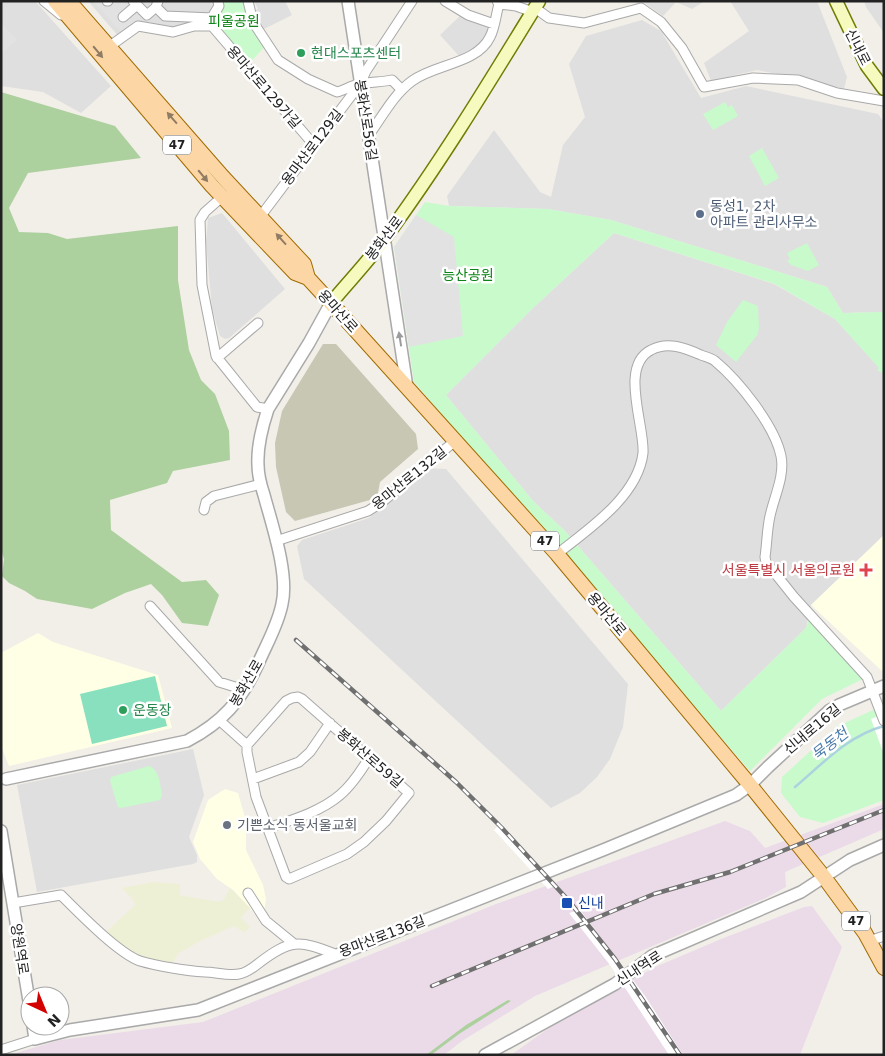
<svg xmlns="http://www.w3.org/2000/svg" width="885" height="1056" viewBox="0 0 885 1056" font-family="'DejaVu Sans','Noto Sans KR',sans-serif">
<style>
.residential{fill:#e0dfdf}
.industrial{fill:#ebdbe8}
.education{fill:#ffffe5}
.construction{fill:#c7c7b4}
.farmland{fill:#eef0d5}
.forest{fill:#add19e}
.park{fill:#c8facc}
.pitch{fill:#88e0be}
.parking{fill:#e2e2e2}
.pier{fill:#fff}
.lines{fill:none;stroke-linecap:round;stroke-linejoin:round}
.stream{stroke:#aad3df;stroke-width:2.5}
.minor-casing{stroke:#a9a9a9;stroke-width:11}
.tertiary-casing{stroke:#a9a9a9;stroke-width:14}
.secondary-casing{stroke:#707d05;stroke-width:15}
.primary-casing{stroke:#a06b00;stroke-width:16}
.minor{stroke:#fff;stroke-width:9}
.tertiary{stroke:#fff;stroke-width:11}
.secondary{stroke:#f7fabf;stroke-width:12}
.primary{stroke:#fcd6a4;stroke-width:14}
.rail-casing{stroke:#707070;stroke-width:4.5}
.rail{stroke:#fff;stroke-width:2.5;stroke-dasharray:8;stroke-linecap:butt}
.oneway{fill:#8f7c63}
.oneway2{fill:#9c9c9c}
.leisure-dot{fill:#2e9e5b;stroke:#fff;stroke-width:2}
.service-dot{fill:#5c6f8a;stroke:#fff;stroke-width:2}
.health-dot{fill:#e0444e;stroke:#fff;stroke-width:2}
.worship-dot{fill:#6b7280;stroke:#fff;stroke-width:2}
.transit-dot{fill:#1a4fb4;stroke:#fff;stroke-width:2}
.labels{text-anchor:middle;dominant-baseline:central;stroke-width:5;stroke-linejoin:round;paint-order:stroke}
.shield{fill:#fff;stroke:#646464;stroke-width:1}
.shield-label{font-size:12px;font-weight:bold;fill:#222}
.park-label{font-size:14px;fill:#0c8416;stroke:#fff}
.street-label{font-size:14px;fill:#222;stroke:#fff}
.leisure-label{font-size:14px;fill:#27864d;stroke:#fff;text-anchor:start}
.service-label{font-size:14px;fill:#4e5e75;stroke:#fff;text-anchor:start}
.health-label{font-size:14px;fill:#be3a42;stroke:#fff;text-anchor:end}
.worship-label{font-size:14px;fill:#5b616d;stroke:#fff;text-anchor:start}
.transit-label{font-size:14px;fill:#164399;stroke:#fff;text-anchor:start}
.water-label{font-size:15px;font-style:italic;fill:#4a7aab;stroke:#fff}
</style>
<rect width="100%" height="100%" fill="#f2efe9"/>
<!-- residential -->
<path class="residential" d="M1,1H35L111,86L81,113L43,92L1,86Z
M88,1H216L217,6L176,37L148,31L140,21L120,38Z
M254,1H285L292,15L262,30L252,12L258,9Z
M642,1H705L692,9L676,2L663,16Z
M730,1H817L847,77L844,89L824,84L757,70L711,81L704,63L749,31Z
M864,1H884V33L866,7Z
M462,14L490,25L489,38L471,54L460,57L440,35Z
M642,20L661,31L701,98L746,86L878,114L884,122V312L843,313L827,287L611,220L548,209L449,206L447,196L494,130L540,192L551,197L563,145L585,117L569,64L586,36Z
M222,213L285,289L229,338L225,339L220,336L212,309L206,242L208,218Z
M614,233L774,284L835,319L884,373V535L811,605L806,628L721,711L565,531L533,501L446,395L532,309Z
M427,468L446,469L628,684L623,727L610,759L597,777L580,793L551,808L304,579L297,546L302,540L369,518Z
M193,749L204,795L189,837L197,855V862L193,864L37,892L17,785Z"/>
<!-- industrial -->
<path class="industrial" d="M884,804V829L785,872L786,887L766,898L535,996L462,1041L444,1055H9L60,1040L203,1022L496,904L725,821L750,831L765,848Z
M812,906L842,947L800,1055H511L556,1023L653,968L721,939L804,907Z"/>
<!-- education -->
<path class="education" d="M884,535V670L882,671L811,605Z
M38,633L53,642L158,675L172,728L9,766L1,746V653Z
M225,789L238,793L246,821V850L263,885L266,899L263,918L260,919L233,890L217,879L200,859L193,842L208,800Z"/>
<!-- construction -->
<path class="construction" d="M323,344H336L416,434L418,449L380,482L377,498L295,521L286,512L276,467L275,443L282,411Z"/>
<!-- farmland -->
<path class="farmland" d="M153,882L180,884V895L219,902L224,900L230,888L250,908L241,918L250,927L245,932H243L234,926L200,941L179,953L172,963L140,957L128,951L106,932L135,905L133,900L122,888Z"/>
<!-- forest -->
<path class="forest" d="M1,92L115,126L141,158L28,173L9,208L19,232L48,233L67,239L178,226V280L189,350L201,380L215,394L229,431L230,460L173,471L167,483L110,500L111,530L182,582L206,580L219,595L208,626L182,623L162,595L151,584L125,593L92,609L37,599L25,591L9,583L2,576L4,559L1,549Z
M508,1000L511,1001L459,1034L431,1055H426L466,1025Z"/>
<!-- park -->
<path class="park" d="M218,1H249L253,20L269,42L246,67L212,26Z
M725,102L728,107L732,105L738,116L713,130L703,114Z
M762,148L779,178L765,186L749,156Z
M425,202L449,206L548,209L611,220L827,287L843,313L884,312V374L877,370L879,368L835,319L775,284L614,233L532,309L446,395L533,501L565,531L721,711L806,628L810,615L867,677L822,699L750,771L414,382L394,247Z
M807,243L819,265L808,271L791,265L787,261L790,259L787,253Z
M743,300L758,306L759,327L758,334L736,362L716,345L727,322Z
M884,705V800L823,823L800,817L781,793L782,777L838,726Z
M149,766C160,770 160,785 162,795L160,800L121,808L118,807L110,781L111,777Z"/>
<!-- pitch -->
<path class="pitch" d="M155,676L167,726L92,744L80,694Z"/>
<!-- parking -->
<path class="parking" d="M93,1H131L143,16L123,34Z
M1,23L17,40L1,54Z
M416,215L454,237L463,336L409,347L394,247Z"/>
<!-- pier -->
<path class="pier" d="M884,714V752H883L871,719Z
M501,823L557,885L548,889L494,830Z
M580,910L645,996L683,1055H669L610,965L569,913Z"/>
<g class="lines">
<!-- stream -->
<path class="stream" d="M795,787C822,764 849,735 884,726"/>
<defs>
<path id="minor" d="M44,1L61,15
M107,1H108
M133,1L147,15L156,7
M158,1L156,7L165,16L213,18
M218,1L219,6L214,14L212,26L314,145
M248,1L253,22L278,60L308,79L337,92C345,90 352,85 360,84C369,82 383,82 392,80L402,90
M445,1L468,15L494,24
M497,1L499,4L516,6L533,12
M535,8L549,18L584,23L641,8L661,22L682,48L704,87L753,78L798,80L837,93L884,101
M123,17L137,5
M110,46L138,26L173,32L194,26H212
M369,135C382,117 394,94 412,81C435,64 477,64 490,37C495,28 496,14 499,4
M222,197L205,212L200,220L202,285L216,356L257,407L268,409
M260,217L360,84L366,71L412,1
M217,358L258,323
M204,510L206,502L214,496L261,484
M276,541L368,511L382,502L455,441
M557,554C589,529 638,496 643,453C645,426 619,366 651,350C668,341 685,348 701,355C706,357 711,358 715,361C739,381 775,426 781,456C785,476 774,497 770,516C767,529 767,543 765,557L766,562L794,597L867,677L884,721
M150,606L219,682L245,690
M219,720L247,745V752L256,797L286,877L289,879L347,854L364,842L386,821L409,793L302,699L298,697L292,698L286,701L247,745
M253,779L299,762L310,752L330,723
M268,828C292,820 320,812 340,795C352,785 361,771 369,758
M248,893L266,921L293,943
M13,903L61,895C79,913 118,953 140,961C157,966 187,971 205,972C215,972 228,976 239,974C246,973 254,967 259,963C290,939 299,940 335,954
M869,941L884,936
M1,1050L35,1039"/>
<path id="tertiary" d="M348,1L407,387
M6,779L187,741C223,722 241,701 258,664C266,645 278,625 282,604C289,574 272,525 264,495C261,486 258,475 258,465C257,447 262,427 268,409L309,343L331,303
M1,831L30,1007
M33,1026L35,1039L70,1030L198,1010L603,850L736,795L750,785L768,767L830,710L839,705L884,686
M485,1055L615,984L652,956L801,892L850,860L884,845"/>
<path id="secondary" d="M836,1L867,66L884,89
M331,303C349,281 369,261 385,238C441,162 490,81 539,1"/>
<path id="primary" d="M55,1L212,186L295,273L308,278L331,303L557,554L750,785L824,877L865,933L884,968
M69,1L223,177L304,264L308,278"/>
</defs>
<!-- minor casing -->
<use href="#minor" class="minor-casing"/>
<!-- tertiary casing -->
<use href="#tertiary" class="tertiary-casing"/>
<!-- secondary casing -->
<use href="#secondary" class="secondary-casing"/>
<!-- primary casing -->
<use href="#primary" class="primary-casing"/>
<!-- minor -->
<use href="#minor" class="minor"/>
<!-- tertiary -->
<use href="#tertiary" class="tertiary"/>
<!-- secondary -->
<use href="#secondary" class="secondary"/>
<!-- primary -->
<use href="#primary" class="primary"/>
<defs>
<path id="rail" d="M296,640L456,782L502,828L569,901L615,959L680,1055
M432,986L654,894L730,872L884,810"/>
</defs>
<!-- rail casing -->
<use href="#rail" class="rail-casing"/>
<!-- rail -->
<use href="#rail" class="rail"/>
</g>
<!-- one-way arrows -->
<defs><path id="oneway-solid" d="M-6-.8H1V-3.2L6.5 0L1 3.2V.8H-6Z" transform="scale(1.25)"/></defs>
<g class="oneway">
<use href="#oneway-solid" transform="translate(98 52) rotate(50)"/>
<use href="#oneway-solid" transform="translate(172 118) rotate(-131)"/>
<use href="#oneway-solid" transform="translate(203 176) rotate(50)"/>
<use href="#oneway-solid" transform="translate(281 239) rotate(-132)"/>
</g>
<use class="oneway2" href="#oneway-solid" transform="translate(400 339) rotate(-99)"/>
<!-- markers -->
<g class="leisure-dot">
<circle cx="301" cy="53" r="5"/>
<circle cx="123" cy="710" r="5"/>
</g>
<circle class="service-dot" cx="700" cy="214" r="5"/>
<path class="health-dot" d="M863.5 562.5h5v5h5v5h-5v5h-5v-5h-5v-5h5z"/>
<circle class="worship-dot" cx="227" cy="825" r="5"/>
<rect class="transit-dot" x="561" y="897" width="12" height="12" rx="2.5"/>
<g class="labels">
<!-- shield labels -->
<g class="shield">
<rect x="163" y="135.5" width="28" height="19" rx="4"/>
<rect x="531" y="531.5" width="28" height="19" rx="4"/>
<rect x="842" y="911.5" width="28" height="19" rx="4"/>
</g>
<g class="shield-label">
<text x="177" y="145">47</text>
<text x="545" y="541">47</text>
<text x="856" y="921">47</text>
</g>
<!-- park labels -->
<g class="park-label">
<text x="234" y="21">피울공원</text>
<text x="468" y="275">능산공원</text>
</g>
<!-- street labels -->
<g class="street-label">
<text transform="translate(858 47) rotate(63)">신내로</text>
<text transform="translate(264 87) rotate(49)">용마산로129가길</text>
<text transform="translate(366 120) rotate(81)">봉화산로56길</text>
<text transform="translate(312 147) rotate(-53)">용마산로129길</text>
<text transform="translate(384 238) rotate(-53)">봉화산로</text>
<text transform="translate(338 311) rotate(48)">용마산로</text>
<text transform="translate(409 478) rotate(-39)">용마산로132길</text>
<text transform="translate(607 614) rotate(50)">용마산로</text>
<text transform="translate(246 683) rotate(-60)">봉화산로</text>
<text transform="translate(812 729) rotate(-40)">신내로16길</text>
<text transform="translate(370 758) rotate(41)">봉화산로59길</text>
<text transform="translate(382 936) rotate(-21)">용마산로136길</text>
<text transform="translate(20 949) rotate(81)">양원역로</text>
<text transform="translate(639 968) rotate(-33)">신내역로</text>
</g>
<!-- leisure labels -->
<g class="leisure-label">
<text x="311" y="53">현대스포츠센터</text>
<text x="133" y="710">운동장</text>
</g>
<!-- service labels -->
<g class="service-label">
<text x="710" y="206">동성1, 2차<tspan x="710" dy="16">아파트 관리사무소</tspan></text>
</g>
<!-- health labels -->
<g class="health-label">
<text x="855" y="570">서울특별시 서울의료원</text>
</g>
<!-- worship labels -->
<g class="worship-label">
<text x="237" y="825">기쁜소식 동서울교회</text>
</g>
<!-- transit labels -->
<g class="transit-label">
<text x="578" y="903">신내</text>
</g>
<!-- water labels -->
<g class="water-label">
<text transform="translate(830 744) rotate(-38)">묵동천</text>
</g>
</g>
<!-- border -->
<rect width="885" height="1056" fill="none" stroke="#222222" stroke-width="5"/>
<!-- north arrow -->
<g transform="translate(45 1011) rotate(136)"><circle r="24" fill="#ffffff" stroke="#a7a7a7"/>
<path d="M0-4L9 19L0 12L-9 19Z" fill="#d40000"/>
<text y="-8" font-size="14" font-weight="bold" text-anchor="middle" fill="#222222">N</text>
</g>
</svg>
